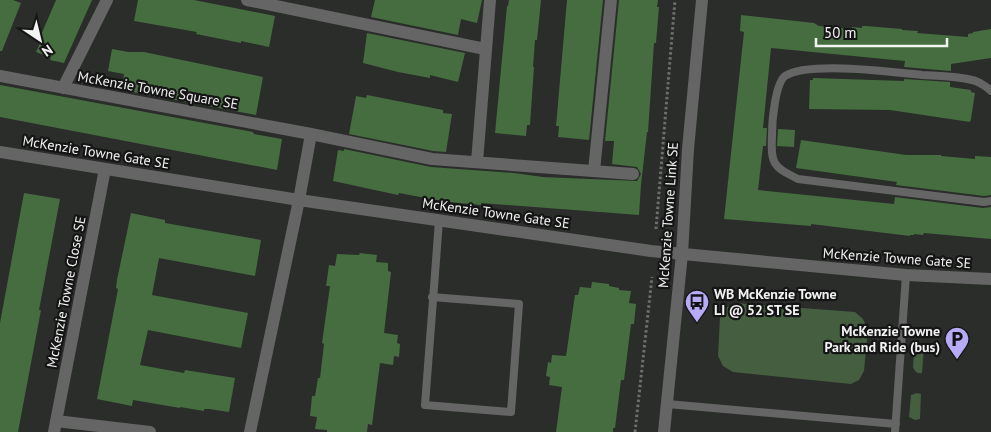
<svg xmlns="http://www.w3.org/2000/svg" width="991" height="432" viewBox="0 0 991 432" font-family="'PT Sans',sans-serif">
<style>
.green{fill:#445e3f}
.building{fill:#456d3f}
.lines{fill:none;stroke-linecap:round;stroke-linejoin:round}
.path{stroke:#6e6f6e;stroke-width:3;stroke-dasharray:2.5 2.5;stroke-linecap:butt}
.lane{stroke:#646564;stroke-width:8}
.street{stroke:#646564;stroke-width:12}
.labels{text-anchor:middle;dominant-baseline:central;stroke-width:4.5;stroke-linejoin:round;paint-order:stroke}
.street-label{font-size:14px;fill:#f2f3f2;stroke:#141514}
.poi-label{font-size:14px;font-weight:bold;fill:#f2f3f2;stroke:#141514;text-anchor:start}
</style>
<rect width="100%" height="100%" fill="#2b2d2b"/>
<!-- green -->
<path class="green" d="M735,303L855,312L863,319L868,330L864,371L859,380L851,384L733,372L723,366L718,356L720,317L726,308Z
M918,346L924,347L922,373C917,374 915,372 913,367L914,352Z
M917,393L921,394L920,419L915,420L909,417L911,395Z"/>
<!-- building -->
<path class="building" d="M0,0H13L21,3L2,51H0Z
M56,0H92L64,63L50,60L51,58L36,52L40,43L38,42Z
M138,0H194L275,16L269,47L241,41V43L196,34L197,32L134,21Z
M375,0H482L477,23L461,19L458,35L371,17Z
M509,0H541L537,40H535L533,67H534L530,125H527L526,136L495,133L507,6H508Z
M567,0H603L589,140L558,137L559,126H556Z
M619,0H658L657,7H659L656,43H654L648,132H647L641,185L639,215L481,203V205L447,202L399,193L398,195L333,181L338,150L344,151V149L431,167L514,173L543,177L637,181L641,174L637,167L612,164L614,141H605Z
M741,15L814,23L819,26L852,29V27L862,28V26H866L902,29V30L918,31L917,33L968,37V34L973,33V32L991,29V58L951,64V71L904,67L905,61L771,48L763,128H767L766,146H763L758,190L894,204L895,197L983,208L991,207V239L924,233L923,235L914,234V235H910V236L811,224V226L724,219L744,32L740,31Z
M367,33L465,53L458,82L430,75V78L398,72L363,63Z
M112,49L128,52H144L263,77L256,115L127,91L128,82L123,81L124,74L108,71Z
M813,78L904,81V79L950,82V87L971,90V92L975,93L971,119L970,122L890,110L809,109L810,80H813Z
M0,85L253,132L254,134L282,139L277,170L0,117Z
M367,95L443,110V113L452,114L446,152L433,151L349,134L356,96L366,98Z
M778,129L795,130L794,147L777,146Z
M801,140L906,155H941V156L975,159V156L991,157V195L984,196L896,185L897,182L796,168Z
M24,193L60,199L39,310H41L18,432H0V323Z
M131,213L165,220V223L261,240L255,276L159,258L152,295L248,313L241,348L148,330L140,365L184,373L185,370L235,378L229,412L209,409H204V411L180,407V408L133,400L132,406L97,399L118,289L116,288L117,280Z
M360,253L377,255L376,262L388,263V271L391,272L384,333L398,335L397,343L400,344L399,357L394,356L393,365L380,363L372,425L368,424L367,432H327V430L315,429L317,417L310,416L312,396H315L318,378H320L324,344L322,343L330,286H326L329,265L335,266L337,254L359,255Z
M592,282L609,284V286L619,288V290L631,291L629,303L636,304L634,324H631L624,380H621L615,428H613V432H556L562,387L549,385L550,377L546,376L548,362L551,363L552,355L566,356L575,295H578L580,287L591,288Z"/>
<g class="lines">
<!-- path -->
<path class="path" d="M656,229L675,0
M635,432L652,277"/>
<!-- lane -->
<path class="lane" d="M991,91C987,87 978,81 972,80C956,76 938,76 922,75C893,72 808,61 785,76C775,84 772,122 772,135C771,164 772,166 798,179L984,202L991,201
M432,297L519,304L511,412L425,405L439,221
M667,404L896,424
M895,432L906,275"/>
<!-- street -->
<path class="street" d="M247,0L485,49
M0,76L311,134L432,159L633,174
M63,88L107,0
M0,152L299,200L651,251L906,275L991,279
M477,162L490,0
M594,171L611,0
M56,421L150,432
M54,432L105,169
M250,432L299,200L311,134
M664,432L682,254L688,149L702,0"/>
</g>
<!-- icons -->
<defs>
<symbol id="bus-pin" viewBox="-11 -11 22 30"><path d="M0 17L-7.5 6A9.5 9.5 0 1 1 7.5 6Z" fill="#b7abf8" stroke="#141514"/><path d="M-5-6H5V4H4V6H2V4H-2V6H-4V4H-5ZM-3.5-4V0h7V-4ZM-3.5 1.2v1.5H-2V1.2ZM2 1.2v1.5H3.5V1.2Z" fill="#111"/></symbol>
<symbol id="parking-pin" viewBox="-11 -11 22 30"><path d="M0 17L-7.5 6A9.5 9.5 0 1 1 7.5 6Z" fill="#b7abf8" stroke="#141514"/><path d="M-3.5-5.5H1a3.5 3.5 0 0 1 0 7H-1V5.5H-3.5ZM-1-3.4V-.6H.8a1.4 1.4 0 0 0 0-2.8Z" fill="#111"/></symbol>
</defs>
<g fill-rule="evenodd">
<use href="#bus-pin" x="683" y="288" width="28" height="38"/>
<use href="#parking-pin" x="943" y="325" width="28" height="38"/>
</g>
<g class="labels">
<!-- street labels -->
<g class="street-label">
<text transform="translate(158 90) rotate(10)">McKenzie Towne Square SE</text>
<text transform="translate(96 152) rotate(9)">McKenzie Towne Gate SE</text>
<text transform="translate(496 213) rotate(8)">McKenzie Towne Gate SE</text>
<text transform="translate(668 215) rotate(-86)">McKenzie Towne Link SE</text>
<text transform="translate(897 258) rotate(4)">McKenzie Towne Gate SE</text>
<text transform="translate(66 292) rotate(-79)">McKenzie Towne Close SE</text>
</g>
<!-- poi labels -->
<g class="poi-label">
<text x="714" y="294">WB McKenzie Towne<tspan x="714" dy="16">LI @ 52 ST SE</tspan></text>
<text x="940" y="331" text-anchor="end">McKenzie Towne<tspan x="940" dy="16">Park and Ride (bus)</tspan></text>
</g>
</g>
<!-- north arrow -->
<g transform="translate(40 40) rotate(145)" stroke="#141514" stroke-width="4" paint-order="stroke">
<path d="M0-4L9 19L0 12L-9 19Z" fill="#f2f3f2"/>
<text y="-8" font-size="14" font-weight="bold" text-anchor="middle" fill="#f2f3f2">N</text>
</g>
<!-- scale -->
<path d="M816 38v8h131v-8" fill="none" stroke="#f2f3f2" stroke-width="2.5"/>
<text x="824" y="38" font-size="15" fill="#f2f3f2" stroke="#141514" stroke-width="4" paint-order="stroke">50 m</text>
</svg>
